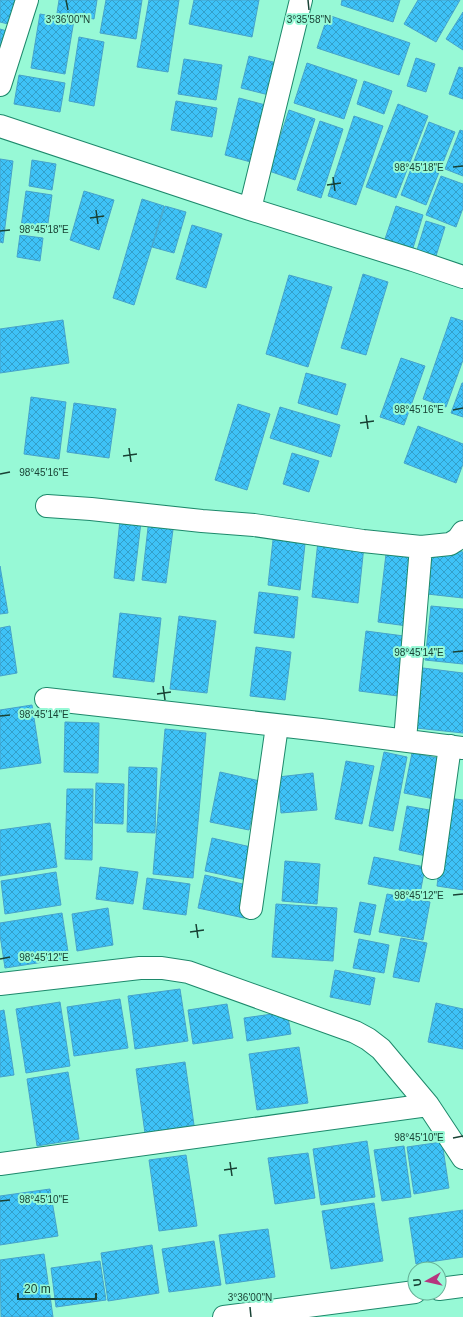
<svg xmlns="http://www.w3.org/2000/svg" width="463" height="1317" viewBox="0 0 463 1317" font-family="Arial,sans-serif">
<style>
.building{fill:url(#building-cross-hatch);stroke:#46a3cb}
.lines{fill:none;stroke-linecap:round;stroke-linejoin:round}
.minor-casing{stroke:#1d896b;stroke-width:24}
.minor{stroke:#fff;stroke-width:22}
.ticks{fill:none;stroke:#194235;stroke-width:1.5}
.ticks-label{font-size:10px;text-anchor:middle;fill:#194235;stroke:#97f9d6;stroke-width:4;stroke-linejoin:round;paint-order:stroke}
</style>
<defs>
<pattern id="building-cross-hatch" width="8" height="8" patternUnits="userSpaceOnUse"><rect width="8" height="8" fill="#3ec2f7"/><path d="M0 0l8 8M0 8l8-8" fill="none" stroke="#339fc9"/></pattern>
</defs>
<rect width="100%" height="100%" fill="#97f9d6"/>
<!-- building -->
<path class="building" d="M0,0H16L8,24L0,22Z
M59,0H97L94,19L57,13Z
M106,0H142L136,39L100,33Z
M149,0H179L168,72L137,67Z
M194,0H259L252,37L189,24Z
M342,0H400L393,22L341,5Z
M418,0H460L436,42L404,24Z
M463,12V50L446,39Z
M40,14L74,20L65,74L31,68Z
M328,15L410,43L399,75L317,48Z
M0,29L10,32L0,50Z
M79,37L104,42L94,106L69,101Z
M249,56L277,63L269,95L241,88Z
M416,58L435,64L426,92L407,86Z
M184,59L222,65L216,100L178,94Z
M307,63L357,80L344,119L294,103Z
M459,67L463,68V99L449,94Z
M19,75L65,83L60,112L14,104Z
M364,81L392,91L384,114L357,104Z
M239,98L273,107L258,164L225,155Z
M176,101L217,108L212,137L171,130Z
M398,104L428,116L396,198L366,187Z
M289,110L315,119L295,180L269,171Z
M354,116L383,126L356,205L328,196Z
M320,121L343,129L321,198L297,190Z
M429,122L455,132L426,205L401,195Z
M460,130L463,131V176L445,169Z
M0,159L13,161L3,243L0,242Z
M32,160L56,164L52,190L29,186Z
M441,176L463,184V208L456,227L426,215Z
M26,191L52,195L47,230L21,227Z
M84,191L114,200L99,250L70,240Z
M142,199L164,206L134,305L113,298Z
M165,206L186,212L174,253L152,247Z
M396,206L423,215L413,248L385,239Z
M426,221L445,227L436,256L417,250Z
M192,225L222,234L206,288L176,279Z
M20,235L43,238L40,261L17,257Z
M363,274L388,282L366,355L341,348Z
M289,275L332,287L308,367L266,354Z
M451,317L463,321V360L446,407L423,399Z
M63,320L69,363L0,373V329Z
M401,358L425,366L404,425L380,417Z
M306,373L346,384L337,415L298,403Z
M462,383H463V417L451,413Z
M31,397L66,402L59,459L24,454Z
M74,403L116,409L109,458L67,452Z
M238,404L270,414L247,490L215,480Z
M280,407L340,425L331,457L270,438Z
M418,426L463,444V464L456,483L404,463Z
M292,453L319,461L309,492L283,484Z
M149,519L174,522L166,583L142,580Z
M120,520L141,522L134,581L114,578Z
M274,531L306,535L300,590L268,585Z
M318,541L364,546L358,603L312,597Z
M433,548L463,552V598L427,594Z
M386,554L415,558L407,626L378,622Z
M0,566L8,613L0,614Z
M259,592L298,597L294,638L254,633Z
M431,606L463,609V664L425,660Z
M120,613L161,618L154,682L113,677Z
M179,616L216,621L207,693L170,689Z
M10,626L17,673L0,676V628Z
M366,631L404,636L398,696L359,691Z
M256,647L291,652L285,700L250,696Z
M423,668L463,673V733L416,728Z
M32,705L41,763L0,769V710Z
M65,722L99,723L98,773L64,772Z
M165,729L206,733L193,878L153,874Z
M384,752L407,757L393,831L369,826Z
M412,753L442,759L434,799L404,793Z
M346,761L374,766L362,824L335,819Z
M129,767L157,768L155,833L127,832Z
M220,772L260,781L249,830L210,822Z
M313,773L317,810L281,813L278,777Z
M96,783L124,784L123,824L95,823Z
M67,789H93L92,860L65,859Z
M448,798L463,800V890L437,886Z
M407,806L435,811L426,856L399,850Z
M50,823L57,867L0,876V830Z
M212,838L255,848L247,880L205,871Z
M374,857L425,867L420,894L368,884Z
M285,861L320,864L317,904L282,901Z
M100,867L138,872L133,904L96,899Z
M56,872L61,905L5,914L1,881Z
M205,875L251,886L244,918L198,908Z
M147,878L190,884L186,915L143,909Z
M387,894L430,902L423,940L379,932Z
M360,902L376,905L370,935L354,932Z
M276,904L337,908L333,961L272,957Z
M108,908L113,945L77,951L72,914Z
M62,913L69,958L5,968L0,935V923Z
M401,938L427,943L419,982L393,977Z
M359,939L389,945L384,973L353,968Z
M335,970L375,978L370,1005L330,997Z
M180,989L188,1041L135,1049L128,996Z
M120,999L128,1048L74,1056L67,1007Z
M60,1002L70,1066L26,1073L16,1009Z
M436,1003L463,1009V1049L428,1042Z
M227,1004L233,1038L193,1044L188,1010Z
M4,1010L14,1075L0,1077V1011Z
M287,1012L291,1034L247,1041L244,1018Z
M299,1047L308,1103L257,1110L249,1054Z
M185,1062L194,1125L145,1133L136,1069Z
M68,1072L79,1139L37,1146L27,1079Z
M367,1141L375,1197L321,1205L313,1149Z
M442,1142L449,1188L414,1194L407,1147Z
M404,1146L411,1197L382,1201L374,1150Z
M308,1153L315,1198L275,1204L268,1158Z
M186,1155L197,1226L159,1231L149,1160Z
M50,1189L58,1236L0,1245V1196Z
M374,1203L383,1261L331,1269L322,1211Z
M463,1210V1257L416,1264L409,1218Z
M268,1229L275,1277L226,1284L219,1235Z
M214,1241L221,1285L169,1292L162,1249Z
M152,1245L159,1293L108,1301L101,1253Z
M44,1254L53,1317H1L0,1260Z
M100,1261L106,1300L56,1307L51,1268Z"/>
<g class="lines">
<defs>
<path id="minor" d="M0,85L27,0
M0,126L250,209L413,260L463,277
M250,209L301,0
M47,506L91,509L202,521L254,525L363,541L421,547L450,544L458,539L463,532
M46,699L321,730L463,748
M405,740L421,547
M433,868L450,746
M251,908L277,726
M0,984L140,968H162L188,972L355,1032L368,1039L381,1049L428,1105L463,1158
M0,1164L428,1105
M439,1289L463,1286
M224,1317L415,1292"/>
</defs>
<!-- minor casing -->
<use href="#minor" class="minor-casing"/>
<!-- minor -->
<use href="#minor" class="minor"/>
</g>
<!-- ticks -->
<path class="ticks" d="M66,0L68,10M308,0L309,10M453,167L463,166M333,177L335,191M327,185L341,183M96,210L98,224M90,218L104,216M0,231L10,230M453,410L463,408M366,415L368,429M360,423L374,421M129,448L131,462M123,456L137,454M0,474L10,472M453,652L463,651M163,686L165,700M157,694L171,692M0,716L10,715M453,895L463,894M196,924L198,938M190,932L204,930M0,959L10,957M453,1138L463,1136M230,1162L232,1176M224,1170L237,1168M0,1201L10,1200M250,1307L251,1317"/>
<g class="ticks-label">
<text x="68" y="23">3°36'00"N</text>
<text x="309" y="23">3°35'58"N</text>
<text x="419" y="171">98°45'18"E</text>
<text x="44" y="233">98°45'18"E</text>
<text x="419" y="413">98°45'16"E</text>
<text x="44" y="476">98°45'16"E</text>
<text x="419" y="656">98°45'14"E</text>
<text x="44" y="718">98°45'14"E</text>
<text x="419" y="899">98°45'12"E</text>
<text x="44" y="961">98°45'12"E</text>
<text x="419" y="1141">98°45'10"E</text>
<text x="44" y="1203">98°45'10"E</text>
<text x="250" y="1301">3°36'00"N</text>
</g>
<!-- north arrow -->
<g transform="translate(427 1281) rotate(262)"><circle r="19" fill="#97f9d6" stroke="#65b096"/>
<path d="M0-3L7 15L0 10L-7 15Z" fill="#b6357f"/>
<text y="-6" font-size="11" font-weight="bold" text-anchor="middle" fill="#194235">U</text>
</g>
<!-- scale -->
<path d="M18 1293v6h78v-6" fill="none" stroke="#194235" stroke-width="2"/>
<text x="24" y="1293" font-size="12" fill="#194235" stroke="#97f9d6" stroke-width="3" paint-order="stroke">20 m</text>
</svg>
